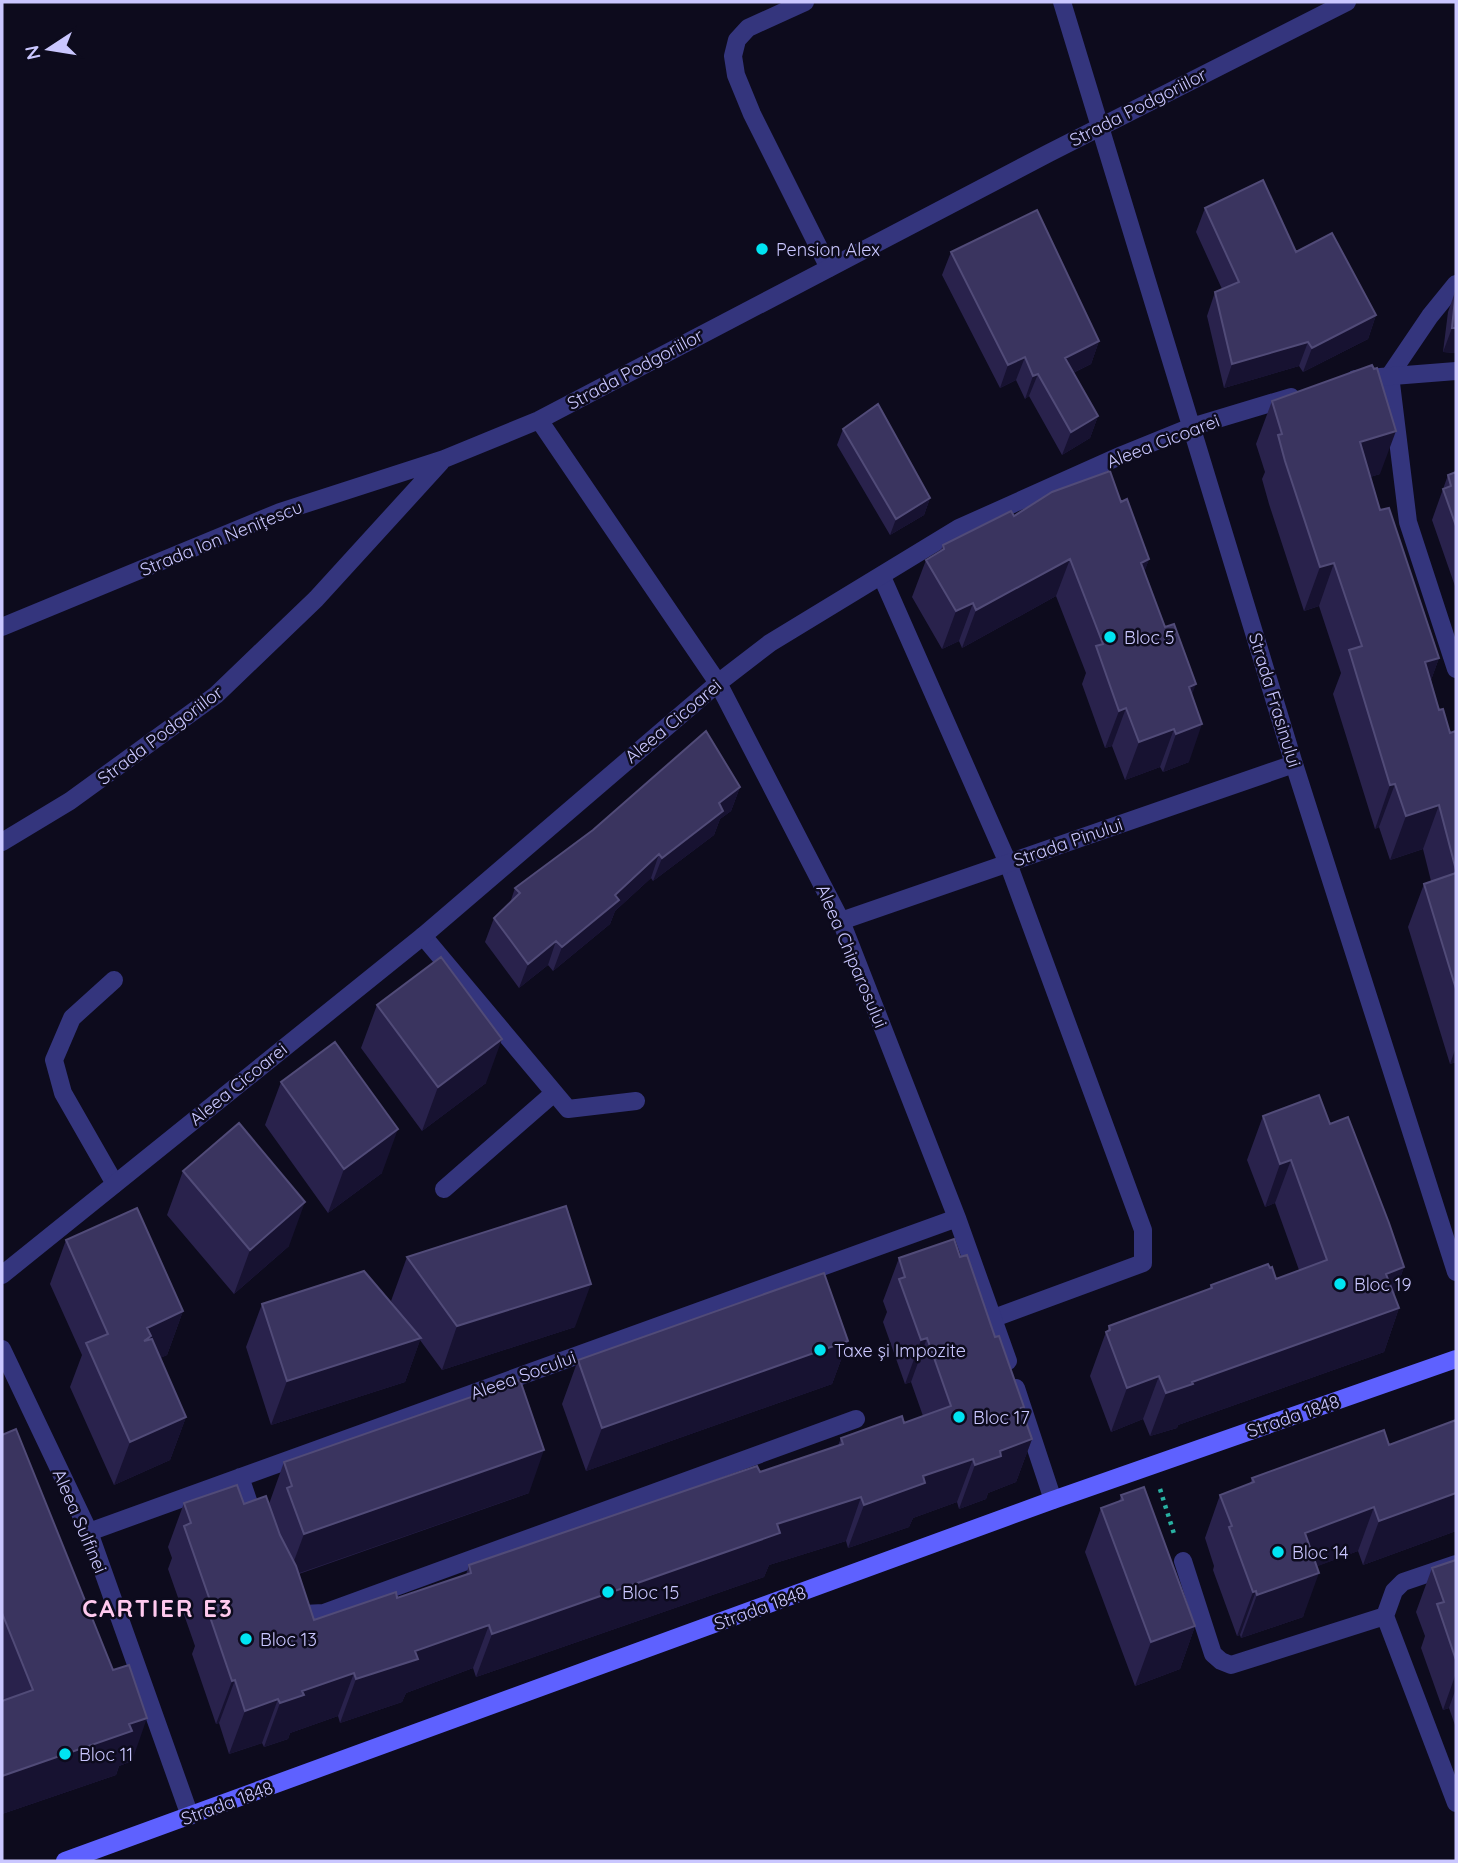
<svg xmlns="http://www.w3.org/2000/svg" width="1458" height="1863" viewBox="0 0 1458 1863" font-family="Quicksand,sans-serif">
<style>
.lines{fill:none;stroke-linecap:round;stroke-linejoin:round}
.path{stroke:#29b1a2;stroke-width:4.5;stroke-dasharray:3.5 5;stroke-linecap:butt}
.lane{stroke:#34357d;stroke-width:18}
.street{stroke:#34357d;stroke-width:18}
.secondary{stroke:#5e61ff;stroke-width:18}
.wall{fill:#29224c}
.shaded-wall{fill:#171231}
.building{fill:#3a345f;stroke:#514b78;stroke-width:2}
.poi-dot{fill:#00e4f2;stroke:#0d0b1d;stroke-width:2.5}
.labels{text-anchor:middle;dominant-baseline:central;stroke-width:5;stroke-linejoin:round;paint-order:stroke}
.street-label{font-size:18px;fill:#cac7ff;stroke:#0d0b1d}
.poi-label{font-size:18px;fill:#cac7ff;stroke:#0d0b1d;text-anchor:start}
.district-label{font-size:24px;font-weight:bold;letter-spacing:2px;fill:#ffc9ee;stroke:#0d0b1d}
</style>
<rect width="100%" height="100%" fill="#0d0b1d"/>
<g class="lines">
<!-- path -->
<path class="path" d="M1160,1489L1175,1537"/>
<!-- lane -->
<path class="lane" d="M805,2L748,28L737,40L733,56L736,75L752,114L829,268
M1456,284L1430,316L1390,375L1408,522L1456,669
M882,577L1008,863L1143,1230V1263L994,1318
M423,936L568,1109L636,1101
M114,980L72,1018L54,1060L63,1093L115,1184
M444,1189L554,1093
M1183,1561L1213,1654L1221,1661L1231,1665L1385,1616
M1456,1564L1403,1582L1394,1591L1385,1616L1456,1803"/>
<!-- street -->
<path class="street" d="M1062,2L1294,764L1456,1272
M1355,379L1456,371
M539,420L718,683L841,921L957,1218L1008,1361
M2,627L280,512L444,459L539,420L1049,153L1347,2
M2,842L70,801L216,695L316,599L441,462
M841,921L1294,764
M2,1275L423,936L718,683L770,643L959,528L1122,455L1191,427L1291,397
M2,1349L89,1532L190,1816
M1016,1388L1053,1500
M240,1477L256,1524
M89,1532L957,1218
M293,1606L303,1614L324,1613L856,1419"/>
<!-- secondary -->
<path class="secondary" d="M65,1861L1053,1500L1456,1359"/>
</g>
<!-- wall -->
<path class="wall" d="M1205,208L1296,252L1376,315L1368,339L1303,372L1299,366L1224,388L1207,316L1215,292L1222,289L1196,232Z
M951,252L1099,341L1091,364L1073,373L1098,416L1090,438L1062,455L1029,396L1025,399L1016,380L1000,388L942,275Z
M1456,289V353L1443,352L1448,312Z
M1272,401L1380,474L1370,477L1380,510L1439,658L1431,680L1439,710L1450,733L1456,731V1062L1450,1064L1408,927L1424,884L1431,881L1423,849L1390,860L1379,827L1375,829L1333,694L1341,673L1319,606L1304,611L1269,504L1262,479L1265,472L1256,444Z
M843,429L930,498L924,515L890,535L837,445Z
M1456,472V589L1432,520L1448,475Z
M1121,502L1149,559L1144,572L1192,695L1189,762L1163,772L1160,767L1125,780L1112,746L1105,748L1082,684L1086,673L1056,596L962,648L959,641L942,649L912,597L926,560L940,552L943,545L1014,516Z
M740,787L731,811L720,819L714,835L653,881L651,878L615,911L610,924L553,971L548,965L519,988L485,942L494,918L510,903L515,888Z
M377,1005L486,1083L422,1131L361,1048Z
M281,1082L382,1173L328,1213L265,1125Z
M1263,1116L1330,1124L1404,1267L1394,1295L1399,1308L1384,1352L1178,1425L1177,1428L1150,1436L1143,1419L1111,1432L1090,1376L1106,1332H1107L1109,1326L1209,1289L1211,1285L1270,1268L1276,1279L1299,1270L1275,1203L1265,1207L1247,1160Z
M183,1171L289,1246L234,1294L167,1215Z
M66,1240L183,1311L167,1355L160,1358L186,1417L170,1460L114,1485L70,1387L82,1355L50,1284Z
M407,1257L575,1327L442,1370L420,1340L405,1382L271,1425L246,1347L262,1304L407,1323L391,1301Z
M960,1257L995,1337L1024,1407L1022,1411L1032,1439L1016,1482L988,1493L986,1499L959,1509L957,1502L913,1518L909,1527L848,1548L846,1541L769,1565L764,1577L476,1677L473,1668L406,1693L402,1702L340,1723L338,1716L290,1733L288,1739L264,1747L262,1743L229,1754L219,1723L216,1724L192,1654L195,1646L168,1569L172,1558L168,1547L184,1503L269,1504L284,1462L529,1493L299,1574L314,1620L397,1598L466,1575L469,1565L760,1472L838,1446L841,1438L904,1423L923,1416L911,1382L905,1384L883,1322L887,1312L883,1301L899,1258Z
M848,1341L832,1384L586,1471L562,1404L578,1360Z
M1456,1420V1531L1363,1565L1358,1551L1317,1566L1303,1617L1241,1638L1240,1635L1237,1636L1213,1570L1214,1566L1205,1538L1220,1495L1250,1484L1252,1478L1389,1445Z
M2,1435L132,1761L119,1766L116,1775L2,1814V1701L4,1700L2,1696Z
M1121,1495L1195,1626L1180,1669L1135,1686L1085,1552L1101,1508L1119,1502Z
M1456,1560V1728L1449,1708L1443,1710L1421,1648L1425,1636L1416,1612L1432,1568Z"/>
<!-- shaded-wall -->
<path class="shaded-wall" d="M1376,315L1368,339L1303,372L1312,348Z
M1452,328H1456V353L1443,352Z
M1099,341L1091,364L1056,381L1065,358Z
M1308,342L1299,366L1224,388L1232,364Z
M1025,357L1016,380L1000,388L1008,365Z
M1038,374L1029,396L1025,399L1033,376Z
M1098,416L1090,438L1062,455L1071,432Z
M1396,431L1380,474L1344,485L1360,442Z
M930,498L924,515L890,535L896,519Z
M1070,559L1056,596L962,648L976,610Z
M1149,559L1135,597L1141,563Z
M1334,563L1319,606L1304,611L1320,567Z
M973,603L959,641L942,649L956,611Z
M1439,658L1423,702L1425,662Z
M1196,684L1182,722L1189,687Z
M1126,708L1112,746L1105,748L1119,711Z
M1202,724L1189,762L1163,772L1176,734Z
M1174,729L1160,767L1125,780L1139,742Z
M1395,784L1379,827L1375,829L1390,785Z
M740,787L731,811L720,819L714,835L653,881L662,858L719,803Z
M1439,805L1423,849L1390,860L1406,816Z
M659,854L651,878L615,911L610,924L553,971L562,947L615,895Z
M556,941L548,965L519,988L528,964Z
M502,1039L486,1083L422,1131L438,1087Z
M1456,1047V1062L1450,1064Z
M398,1129L382,1173L328,1213L344,1169Z
M1291,1160L1275,1203L1265,1207L1280,1164Z
M305,1202L289,1246L234,1294L250,1250Z
M1404,1267L1388,1311L1386,1274Z
M591,1284L575,1327L442,1370L457,1326Z
M1399,1308L1384,1352L1178,1425L1177,1428L1150,1436L1166,1393L1192,1382Z
M183,1311L167,1355L139,1368L147,1328Z
M421,1338L405,1382L271,1425L287,1381Z
M927,1338L911,1382L905,1384L921,1340Z
M848,1341L832,1384L586,1471L602,1428Z
M1159,1376L1143,1419L1111,1432L1127,1388Z
M1024,1407L1009,1448L1032,1439L1016,1482L988,1493L986,1499L959,1509L975,1465L1021,1408Z
M186,1417L170,1460L114,1485L130,1442Z
M544,1450L529,1493L288,1577L304,1534Z
M973,1459L957,1502L913,1518L909,1527L848,1548L864,1505L923,1476Z
M1456,1493V1531L1363,1565L1379,1521Z
M861,1497L846,1541L769,1565L764,1577L476,1677L492,1634L777,1524Z
M1374,1507L1358,1551L1289,1577L1305,1533Z
M1319,1573L1303,1617L1241,1638L1257,1595Z
M1256,1591L1240,1635L1237,1636L1253,1592Z
M489,1625L473,1668L406,1693L402,1702L340,1723L356,1679L415,1651Z
M1195,1626L1180,1669L1135,1686L1151,1642Z
M354,1673L338,1716L290,1733L288,1739L264,1747L280,1703L302,1691Z
M1456,1673V1688L1449,1708L1443,1710Z
M235,1680L219,1723L216,1724L232,1681Z
M278,1699L262,1743L229,1754L245,1711Z
M147,1718L132,1761L119,1766L116,1775L2,1814V1776L129,1724Z"/>
<!-- building -->
<path class="building" d="M1263,180L1296,252L1332,233L1376,315L1312,348L1308,342L1232,364L1215,292L1239,282L1205,208Z
M1037,210L1099,341L1065,358L1098,416L1071,432L1038,374L1033,376L1025,357L1008,365L951,252Z
M1456,289V328H1452Z
M1372,365L1374,369L1377,368L1396,431L1360,442L1380,510L1389,508L1439,658L1425,662L1439,710L1443,709L1450,733L1456,731V870L1439,805L1406,816L1395,784L1390,785L1349,650L1362,646L1334,563L1320,567L1285,461L1278,435L1282,434L1272,401Z
M878,404L930,498L896,519L843,429Z
M1110,471L1121,502L1127,499L1149,559L1141,563L1165,627L1174,624L1196,684L1189,687L1202,724L1176,734L1174,729L1139,742L1126,708L1119,711L1096,646L1103,644L1070,559L976,610L973,603L956,611L926,560L944,549L943,545L1011,511L1014,516L1052,492Z
M1456,472V526L1443,489L1451,486L1448,475Z
M706,731L740,787L719,803L723,811L662,858L659,854L615,895L619,900L562,947L556,941L528,964L494,918L520,893L515,888L593,830Z
M1456,873V989L1424,884Z
M441,957L502,1039L438,1087L377,1005Z
M335,1042L398,1129L344,1169L281,1082Z
M1319,1095L1330,1124L1348,1117L1389,1223L1404,1267L1386,1274L1399,1308L1192,1382L1193,1384L1166,1393L1159,1376L1127,1388L1106,1332L1110,1330L1109,1326L1212,1288L1211,1285L1268,1264L1270,1268L1272,1267L1276,1279L1327,1260L1291,1160L1280,1164L1263,1116Z
M239,1123L305,1202L250,1250L183,1171Z
M566,1206L591,1284L457,1326L407,1257Z
M137,1208L183,1311L147,1328L151,1336L144,1341L152,1339L186,1417L130,1442L86,1343L108,1334L66,1240Z
M954,1239L960,1257L967,1255L995,1337L999,1336L1024,1407L1021,1408L1032,1439L1000,1451L1001,1456L975,1465L973,1459L923,1476L925,1483L864,1505L861,1497L777,1524L780,1533L492,1634L489,1625L415,1651L418,1659L356,1679L354,1673L302,1691L304,1695L280,1703L278,1699L245,1711L235,1680L232,1681L208,1611L213,1609L184,1526L191,1523L184,1503L237,1485L244,1504L266,1496L280,1535L296,1566L314,1620L396,1592L397,1598L471,1573L469,1565L757,1466L760,1472L843,1444L841,1438L902,1416L904,1423L951,1406L927,1338L921,1340L899,1279L905,1277L899,1258Z
M364,1271L421,1338L287,1381L262,1304Z
M824,1273L848,1341L602,1428L578,1360Z
M520,1380L544,1450L304,1534L287,1488L292,1486L284,1462Z
M1456,1420V1493L1379,1521L1374,1507L1305,1533L1319,1573L1257,1595L1256,1591L1253,1592L1229,1527L1232,1526L1220,1495L1254,1482L1252,1478L1384,1430L1389,1445Z
M16,1429L113,1670L129,1665L147,1718L129,1724L132,1731L2,1776V1701L33,1690L2,1613V1435Z
M1144,1487L1195,1626L1151,1642L1101,1508L1123,1500L1121,1495Z
M1456,1560V1660L1437,1604L1444,1602L1432,1568Z"/>
<!-- markers -->
<g class="poi-dot">
<circle cx="762" cy="249" r="7"/>
<circle cx="1110" cy="637" r="7"/>
<circle cx="1340" cy="1284" r="7"/>
<circle cx="820" cy="1350" r="7"/>
<circle cx="959" cy="1417" r="7"/>
<circle cx="1278" cy="1552" r="7"/>
<circle cx="608" cy="1592" r="7"/>
<circle cx="246" cy="1639" r="7"/>
<circle cx="65" cy="1754" r="7"/>
</g>
<g class="labels">
<!-- street labels -->
<g class="street-label">
<text transform="translate(1138 107) rotate(-27)">Strada Podgoriilor</text>
<text transform="translate(635 369) rotate(-28)">Strada Podgoriilor</text>
<text transform="translate(1163 441) rotate(-21)">Aleea Cicoarei</text>
<text transform="translate(221 538) rotate(-22)">Strada Ion Nenițescu</text>
<text transform="translate(1275 700) rotate(73)">Strada Frasinului</text>
<text transform="translate(673 721) rotate(-40)">Aleea Cicoarei</text>
<text transform="translate(160 735) rotate(-37)">Strada Podgoriilor</text>
<text transform="translate(1068 842) rotate(-19)">Strada Pinului</text>
<text transform="translate(852 956) rotate(67)">Aleea Chiparosului</text>
<text transform="translate(238 1084) rotate(-39)">Aleea Cicoarei</text>
<text transform="translate(523 1375) rotate(-20)">Aleea Socului</text>
<text transform="translate(1293 1416) rotate(-19)">Strada 1848</text>
<text transform="translate(80 1521) rotate(67)">Aleea Sulfinei</text>
<text transform="translate(760 1608) rotate(-20)">Strada 1848</text>
<text transform="translate(227 1803) rotate(-20)">Strada 1848</text>
</g>
<!-- poi labels -->
<g class="poi-label">
<text x="776" y="249">Pension Alex</text>
<text x="1124" y="637">Bloc 5</text>
<text x="1354" y="1284">Bloc 19</text>
<text x="834" y="1350">Taxe și Impozite</text>
<text x="973" y="1417">Bloc 17</text>
<text x="1292" y="1552">Bloc 14</text>
<text x="622" y="1592">Bloc 15</text>
<text x="260" y="1639">Bloc 13</text>
<text x="79" y="1754">Bloc 11</text>
</g>
<!-- district labels -->
<g class="district-label">
<text x="158" y="1608">CARTIER E3</text>
</g>
</g>
<!-- border -->
<rect width="1458" height="1863" fill="none" stroke="#cac7ff" stroke-width="7"/>
<!-- north arrow -->
<g transform="translate(49 49) rotate(258)" stroke="#0d0b1d" stroke-width="5" paint-order="stroke">
<path d="M0-5L12 26L0 18L-12 26Z" fill="#cac7ff"/>
<text y="-10" font-size="19" font-weight="bold" text-anchor="middle" fill="#cac7ff">N</text>
</g>
</svg>
